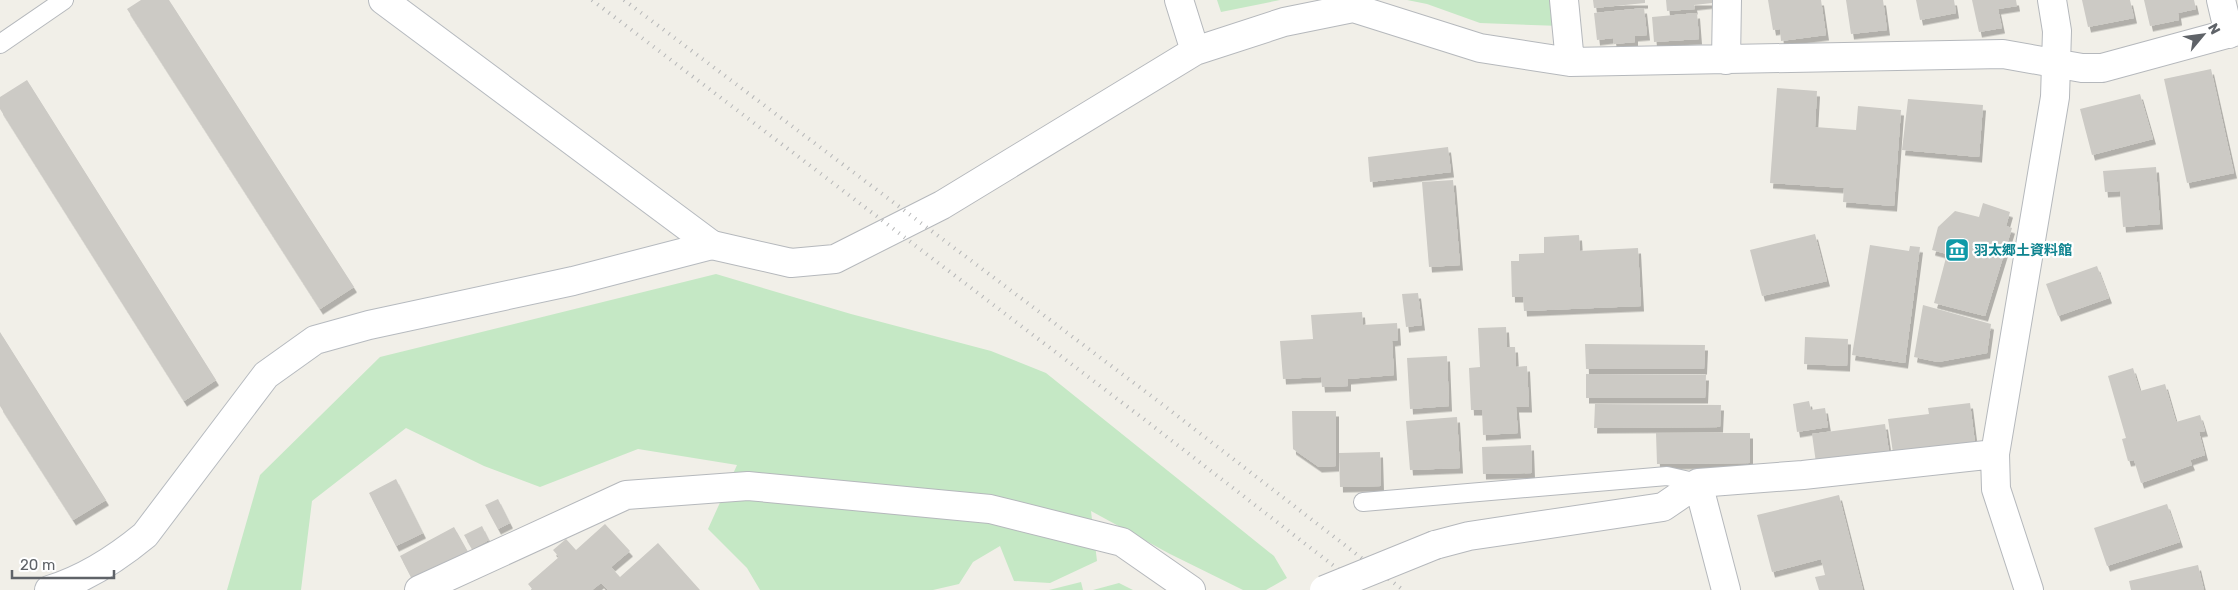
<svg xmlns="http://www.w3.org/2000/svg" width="2238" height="590" viewBox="0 0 2238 590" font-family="Rubik,'Noto Sans JP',sans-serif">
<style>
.green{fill:#c5e8c5}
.building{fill:#cccac5;filter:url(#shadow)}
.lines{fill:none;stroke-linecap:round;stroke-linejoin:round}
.lane-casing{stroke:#b5b8bc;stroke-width:20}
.street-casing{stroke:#b5b8bc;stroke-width:30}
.secondary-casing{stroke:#b6babf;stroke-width:30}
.lane{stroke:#fff;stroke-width:18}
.street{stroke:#fff;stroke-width:28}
.secondary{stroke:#fff;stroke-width:28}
.rail{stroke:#b6b7b8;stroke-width:4;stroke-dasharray:1 6;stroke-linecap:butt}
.street-bridge-casing{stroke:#b5b8bc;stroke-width:30;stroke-linecap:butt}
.street-bridge{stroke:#fff;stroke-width:28}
.labels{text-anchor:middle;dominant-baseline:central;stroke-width:4.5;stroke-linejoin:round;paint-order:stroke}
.culture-label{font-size:14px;font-weight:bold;fill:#0d838f;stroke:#fff;text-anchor:start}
</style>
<defs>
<filter id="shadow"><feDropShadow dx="3" dy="5.5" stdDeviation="0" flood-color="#0004"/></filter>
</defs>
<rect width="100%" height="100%" fill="#f1efe8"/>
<!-- green -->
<path class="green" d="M1217,0H1280L1221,12Z
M1407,0H1556L1561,26L1480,23L1427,4Z
M716,274L851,314L991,351L1046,373L1274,556L1287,578L1266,590H1243L1170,554L1091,511L1097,561L1050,583L1014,581L1000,546L973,562L959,584L933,590H760L747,568L708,529L737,465L638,449L540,487L484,466L406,428L312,501L301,590H227L260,475L380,357Z
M1081,582L1083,590H1049Z
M1119,583L1133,590H1093Z"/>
<!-- building -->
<path class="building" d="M141,0H169L354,287L320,309L127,9Z
M1593,0H1645V3L1594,8Z
M1666,0H1712V3L1694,5L1695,9L1667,11Z
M1768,0H1821L1826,35L1781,41L1780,29L1773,30Z
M1846,0H1883L1887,30L1851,34Z
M1916,0H1954L1956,13L1920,20Z
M1972,0H2016L2017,6L1998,9L2002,28L1979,32Z
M2082,0H2130L2134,18L2088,27Z
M2144,0H2194L2196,9L2178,13L2179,20L2150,26Z
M1644,8L1647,35L1635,36V42L1614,44L1613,38L1597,40L1594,13Z
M1697,13L1699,39L1654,42L1652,17Z
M2211,69L2234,173L2187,183L2164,79Z
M27,80L216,380L184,401L0,109V97Z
M1777,88L1817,91L1815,127L1856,130L1858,106L1901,110L1894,206L1843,202L1844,188L1770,183Z
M2140,94L2153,139L2092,155L2080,109Z
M1908,99L1983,105L1979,157L1902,150Z
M1448,147L1451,172L1370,182L1368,157Z
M2156,167L2160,224L2123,227L2120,191L2105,192L2103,171Z
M1453,180L1460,265L1429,267L1422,182Z
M1983,203L2010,212L2006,226L2012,228L1985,316L1934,303L1947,254L1932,250L1938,227L1955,211L1979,217Z
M1815,234L1827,281L1762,296L1750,250Z
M1579,235L1580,251L1638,248L1641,306L1524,311L1523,297H1512L1511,261H1519V254L1544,253V237Z
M1870,245L1909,251L1910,246L1920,247L1905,363L1852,355Z
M2097,266L2109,298L2058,316L2046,284Z
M1418,293L1422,325L1406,327L1402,294Z
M1923,305L1991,324L1987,353L1938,362L1914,357Z
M1362,312L1363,325L1397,323L1398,340L1392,341L1394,375L1348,379V386L1322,387L1321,377L1283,379L1280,341L1313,339L1311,315Z
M1506,327L1507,347H1515L1516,367L1527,366L1529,407H1516L1518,433L1483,435L1482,410H1471L1469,368L1480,367L1478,328Z
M0,332L106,500L73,520L0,406Z
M1805,337L1848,339L1847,366L1804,364Z
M1585,344L1705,345L1704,369H1586Z
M1447,356L1449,406L1410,409L1407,358Z
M2133,368L2140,391L2165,384L2176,422L2200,415L2205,431L2199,432L2205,455L2190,460L2192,465L2141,483L2134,460L2128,461L2122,439L2126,438L2108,376Z
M1586,374L1706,375L1705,398H1586Z
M1809,401L1811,410L1825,408L1828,427L1797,432L1793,404Z
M1970,403L1975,443L1893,453L1888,419L1929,414L1928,408Z
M1595,404L1721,405L1720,427L1594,428Z
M1292,411H1336V466L1319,467L1293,449Z
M1457,417L1460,468L1410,470L1406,421Z
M1885,424L1889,452L1816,463L1812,434Z
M1656,433H1750V463L1657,464Z
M1531,445L1532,473L1483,474L1482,447Z
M1380,452L1381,486L1340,487L1339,453Z
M396,479L423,533L396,546L369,493Z
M1839,495L1863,590H1819L1815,577L1825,575L1821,559L1772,572L1757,515Z
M498,499L510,523L498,529L485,505Z
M2167,504L2180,542L2107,566L2094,528Z
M605,524L630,551L611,567L620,577L658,543L700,590H608L601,583L592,590H533L528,584L559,557L553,550L566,539L576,550Z
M482,526L489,540L472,549L464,535Z
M454,527L468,552L413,581L400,556Z
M2198,565L2204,590H2131L2129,581Z"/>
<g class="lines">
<defs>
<path id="lane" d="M0,44L64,0
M1363,502L1667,476L1698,483"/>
<path id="street" d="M1179,0L1195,51
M1564,0L1570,62
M2221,0L2229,34
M1726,60L1727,0
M712,245L791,263L835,259L942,205L1195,51L1284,22L1353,8L1480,48L1570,62L2003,54L2082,68H2102L2238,31
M1698,483L1726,590
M1435,545L1469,536L1663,507L1698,483L1803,475L1995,454
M419,590L626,495L748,486L990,509L1122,542L1191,590
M2029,590L1996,489L1995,454L2055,97L2057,31L2052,0"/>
<path id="secondary" d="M49,590C85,579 116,559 145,535L266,375L315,340L369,325L573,281L712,245L383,0"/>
</defs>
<!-- lane casing -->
<use href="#lane" class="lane-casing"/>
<!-- street casing -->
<use href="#street" class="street-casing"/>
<!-- secondary casing -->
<use href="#secondary" class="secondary-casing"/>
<!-- lane -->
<use href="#lane" class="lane"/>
<!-- street -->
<use href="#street" class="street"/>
<!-- secondary -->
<use href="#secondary" class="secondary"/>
<!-- rail -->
<path class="rail" d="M592,0L1145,420L1365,590
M624,0L1158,401L1403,590"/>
<defs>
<path id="street-bridge" d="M1324,590L1435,545"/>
</defs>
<!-- street-bridge casing -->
<use href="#street-bridge" class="street-bridge-casing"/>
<!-- street-bridge -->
<use href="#street-bridge" class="street-bridge"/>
</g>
<!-- icons -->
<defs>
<symbol id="museum-square" viewBox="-11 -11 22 22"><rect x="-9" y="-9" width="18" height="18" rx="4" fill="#0f9aa8" stroke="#fff"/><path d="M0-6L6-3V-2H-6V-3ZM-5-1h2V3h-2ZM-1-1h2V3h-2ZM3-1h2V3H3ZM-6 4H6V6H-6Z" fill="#fff"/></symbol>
</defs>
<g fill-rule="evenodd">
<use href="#museum-square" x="1943" y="236" width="28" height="28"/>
</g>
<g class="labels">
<!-- culture labels -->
<g class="culture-label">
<text x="1974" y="250">羽太郷土資料館</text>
</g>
</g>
<!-- north arrow -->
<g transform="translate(2203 35) rotate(61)" stroke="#ffffff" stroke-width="4" paint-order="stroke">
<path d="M0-4L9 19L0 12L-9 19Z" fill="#5f6368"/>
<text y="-8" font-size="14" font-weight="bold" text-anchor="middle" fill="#5f6368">N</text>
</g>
<!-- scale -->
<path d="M12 570v8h102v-8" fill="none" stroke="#5f6368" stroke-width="2.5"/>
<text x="20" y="570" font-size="15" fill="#5f6368" stroke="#ffffff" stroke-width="4" paint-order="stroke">20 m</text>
</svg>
